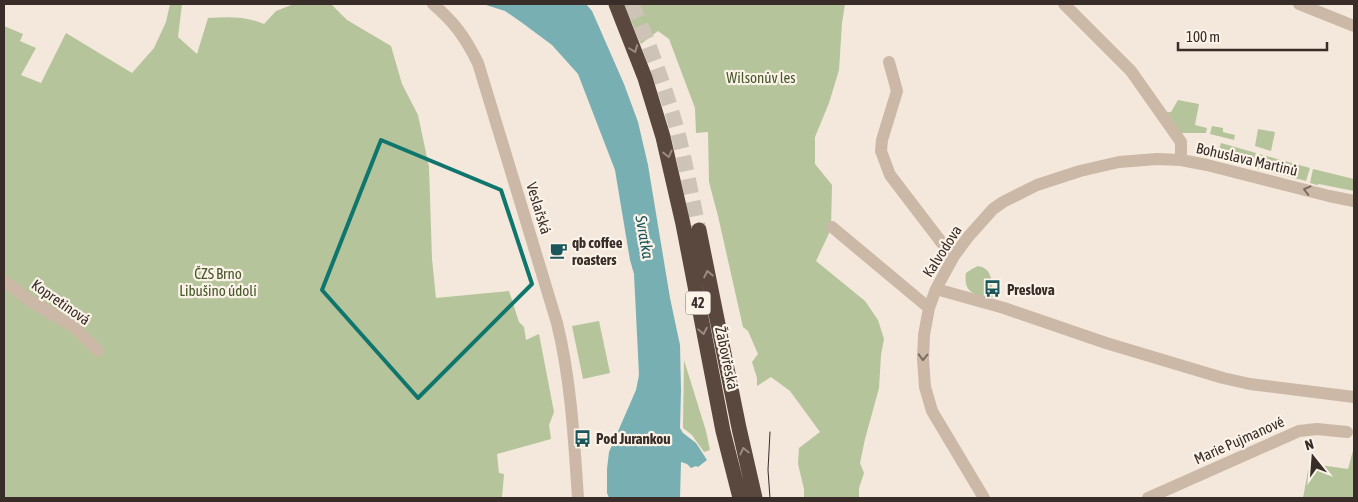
<svg xmlns="http://www.w3.org/2000/svg" width="1358" height="502" viewBox="0 0 1358 502" font-family="'Asap Condensed',sans-serif">
<style>
.green{fill:#b5c49a}
.water{fill:#78afb2}
.lines{fill:none;stroke-linecap:round;stroke-linejoin:round}
.highway-tunnel{stroke:#cec3b7;stroke-width:15;stroke-dasharray:15 8;stroke-linecap:butt}
.minor{stroke:#ccb8a6;stroke-width:12}
.highway{stroke:#5a473e;stroke-width:15}
.tram{stroke:#382d28;stroke-width:1}
.oneway{stroke:#9a8b82}
.oneway2{stroke:#7b6c61}
.marked{fill:none;stroke:#0f766e;stroke-width:4;stroke-linejoin:round}
.labels{text-anchor:middle;dominant-baseline:central;stroke-width:4.5;stroke-linejoin:round;paint-order:stroke}
.shield{fill:#fbf2e8;stroke:#726862;stroke-width:1}
.shield-label{font-size:14px;font-weight:bold;fill:#382d28}
.park-label{font-size:15px;fill:#47582a;stroke:#fbf2e8}
.street-label{font-size:15px;fill:#382d28;stroke:#fbf2e8}
.poi-label{font-size:15px;font-weight:bold;fill:#382d28;stroke:#fbf2e8;text-anchor:start}
.water-label{font-size:16px;font-style:italic;fill:#1a575c;stroke:#fbf2e8}
</style>
<rect width="100%" height="100%" fill="#f3e8db"/>
<!-- green -->
<path class="green" d="M170,4H182L178,37L197,54L208,18C228,17 245,16 264,24L276,11L294,4H331L347,20L391,46L402,84L418,115L429,167L432,259L436,298L509,291L519,322L524,327L526,340L539,334L554,412L549,425L551,439L497,454L499,473L504,474L502,498H4V26L23,34L20,41L36,48L21,75L41,83L66,33L132,73L154,48L166,22Z
M624,4H845L842,23L839,70L829,103L815,137V164L832,185L831,229L816,261L865,301L878,320L884,339L881,355L879,388L865,439L860,463L864,473L859,488V498H804V489L798,464L799,448L820,432L790,391L771,377L757,386V378L752,362L758,354L748,331L743,327L718,216L709,182L708,132L696,133L695,108L669,39L658,31L641,44Z
M1178,100L1199,104L1195,125L1207,128L1206,133H1181L1167,112H1171Z
M1212,126L1223,128V132L1235,135L1234,140L1210,134Z
M1258,129L1275,132L1271,151L1255,146Z
M1221,143L1256,153L1252,167L1217,157Z
M1259,154L1310,168L1306,181L1256,168Z
M1313,169L1354,179V191L1319,184L1317,185L1310,183Z
M978,266C994,269 991,283 993,296L990,299C975,294 963,293 966,273L972,269Z
M599,321L610,373L583,379L572,326Z
M684,360L706,431L710,450L704,452L692,435L683,428Z
M1354,447V498H1303L1308,471L1313,464L1348,469Z"/>
<!-- water -->
<path class="water" d="M483,4H586L592,11L624,84L638,122L648,165L670,298L680,345L681,390L680,428L683,433L696,443L707,460L698,467L696,466L691,468L687,464L681,462L680,498H609L607,493V469L609,452L636,390L639,375L634,274L630,260L615,170L578,74L552,45L521,22L505,11Z"/>
<g class="lines">
<!-- highway-tunnel -->
<path class="highway-tunnel" d="M632,4C650,46 666,89 678,133C686,165 692,198 699,230"/>
<!-- minor -->
<path class="minor" d="M433,4C455,23 465,37 478,63L557,323C571,380 574,439 578,498
M1064,4L1131,71L1181,142V160
M1299,4L1354,26
M889,62L897,91L882,140L881,151L890,175L942,243L954,256
M832,227L929,308
M4,281L32,302L74,327L98,351
M936,289L1004,308L1106,343L1223,378L1250,384L1354,397
M984,498L932,411L925,387L923,359L924,335L929,308L936,289L954,256L968,237L993,209L1003,202L1037,185L1080,171L1119,162L1157,159L1181,160L1207,165L1329,196L1354,201
M1148,498L1299,431L1317,429L1347,432"/>
<!-- highway -->
<path class="highway" d="M616,4L645,78L663,137L683,224L723,431L740,498
M699,230L739,428L755,498"/>
<!-- tram -->
<path class="tram" d="M770,432L768,470L770,498"/>
</g>
<!-- one-way arrows -->
<defs><path id="oneway-chevron" d="M-2-3.5L2.5 0L-2 3.5" fill="none" stroke-width="1.6" stroke-linecap="round" stroke-linejoin="round" transform="scale(1.25)"/></defs>
<g class="oneway">
<use href="#oneway-chevron" transform="translate(634 49) rotate(69)"/>
<use href="#oneway-chevron" transform="translate(668 154) rotate(76)"/>
<use href="#oneway-chevron" transform="translate(708 274) rotate(-101)"/>
<use href="#oneway-chevron" transform="translate(703 331) rotate(79)"/>
<use href="#oneway-chevron" transform="translate(744 451) rotate(-103)"/>
</g>
<g class="oneway2">
<use href="#oneway-chevron" transform="translate(1307 190) rotate(-166)"/>
<use href="#oneway-chevron" transform="translate(923 357) rotate(91)"/>
</g>
<!-- marked area -->
<path class="marked" d="M381,140L501,190L532,284L418,398L322,290Z"/>
<!-- icons -->
<defs>
<symbol id="cafe-bare" viewBox="-9 -9 18 18"><path d="M-5.5-4.5H6V0H3Q3 3.5 0 3.5H-2.5Q-5.5 3.5-5.5 0ZM3-3.2v2h1.7v-2ZM-6 4.5H4V6H-6Z" fill="#1a575c" stroke="#fbf2e8" stroke-width="2.5" paint-order="stroke"/></symbol>
<symbol id="bus-bare" viewBox="-9 -9 18 18"><path d="M-5-6H5V4H4V6H2V4H-2V6H-4V4H-5ZM-3.5-4V0h7V-4ZM-3.5 1.2v1.5H-2V1.2ZM2 1.2v1.5H3.5V1.2Z" fill="#1a575c" stroke="#fbf2e8" stroke-width="2.5" paint-order="stroke"/></symbol>
</defs>
<g fill-rule="evenodd">
<use href="#cafe-bare" x="546" y="238" width="25" height="25"/>
<use href="#bus-bare" x="980" y="276" width="25" height="25"/>
<use href="#bus-bare" x="570" y="426" width="25" height="25"/>
</g>
<g class="labels">
<!-- shield labels -->
<rect class="shield" x="685.5" y="291.5" width="25" height="23" rx="4"/>
<g class="shield-label">
<text x="698" y="303">42</text>
</g>
<!-- park labels -->
<g class="park-label">
<text x="761" y="77">Wilsonův les</text>
<text x="218" y="273">ČZS Brno<tspan x="218" dy="17">Libušino údolí</tspan></text>
</g>
<!-- street labels -->
<g class="street-label">
<text transform="translate(1247 159) rotate(13)">Bohuslava Martinů</text>
<text transform="translate(539 208) rotate(73)">Veslařská</text>
<text transform="translate(942 251) rotate(-57)">Kalvodova</text>
<text transform="translate(61 302) rotate(35)">Kopretinová</text>
<text transform="translate(727 358) rotate(78)">Žabovřeská</text>
<text transform="translate(1239 440) rotate(-24)">Marie Pujmanové</text>
</g>
<!-- poi labels -->
<g class="poi-label">
<text x="572" y="242">qb coffee<tspan x="572" dy="17">roasters</tspan></text>
<text x="1007" y="289">Preslova</text>
<text x="596" y="438">Pod Jurankou</text>
</g>
<!-- water labels -->
<g class="water-label">
<text transform="translate(645 237) rotate(80)">Svratka</text>
</g>
</g>
<!-- border -->
<rect width="1358" height="502" fill="none" stroke="#382d28" stroke-width="10"/>
<!-- north arrow -->
<g transform="translate(1313 457) rotate(343)" stroke="#fbf2e8" stroke-width="4" paint-order="stroke">
<path d="M0-4L9 19L0 12L-9 19Z" fill="#382d28"/>
<text y="-8" font-size="14" font-weight="bold" text-anchor="middle" fill="#382d28">N</text>
</g>
<!-- scale -->
<path d="M1178 42v8h149v-8" fill="none" stroke="#382d28" stroke-width="2.5"/>
<text x="1186" y="42" font-size="15" fill="#382d28" stroke="#fbf2e8" stroke-width="4" paint-order="stroke">100 m</text>
</svg>
